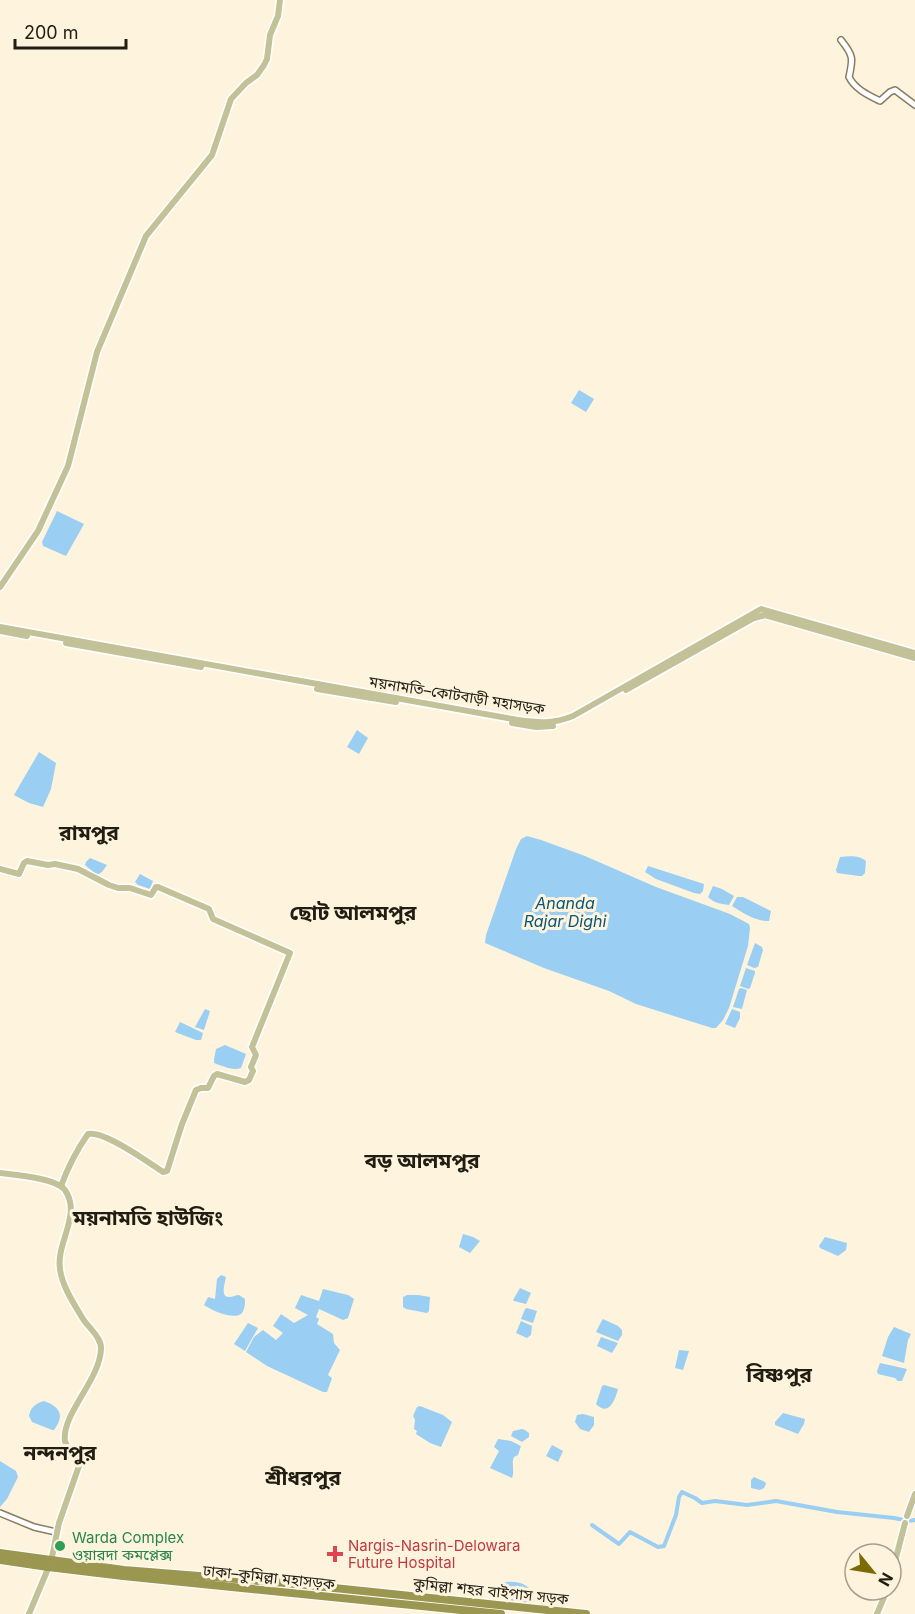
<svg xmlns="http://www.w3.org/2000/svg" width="915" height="1614" viewBox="0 0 915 1614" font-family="Inter,'Noto Sans Bengali',sans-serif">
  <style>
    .water { fill: #9acef2 }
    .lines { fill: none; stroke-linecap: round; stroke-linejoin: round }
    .canal { stroke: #9acef2; stroke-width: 4 }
    .minor-casing { stroke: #887d63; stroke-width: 8 }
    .major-casing { stroke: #fff; stroke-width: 9 }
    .highway-casing { stroke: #fff; stroke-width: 10 }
    .minor { stroke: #fff; stroke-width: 5 }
    .major { stroke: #c3c197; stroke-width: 6 }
    .highway { stroke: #9b9751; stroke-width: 8 }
    .leisure-dot { fill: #2e9e5b; stroke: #fef4dd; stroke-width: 2 }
    .health-dot { fill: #e0444e; stroke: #fef4dd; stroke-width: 2 }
    .labels { text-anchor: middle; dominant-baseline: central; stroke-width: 6; stroke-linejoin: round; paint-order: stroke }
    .street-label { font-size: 15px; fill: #221d13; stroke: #fef4dd }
    .leisure-label { font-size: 15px; fill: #27864d; stroke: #fef4dd; text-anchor: start }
    .health-label { font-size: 15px; fill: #be3a42; stroke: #fef4dd; text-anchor: start }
    .water-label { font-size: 16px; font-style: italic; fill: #07557b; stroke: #fef4dd }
    .district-label { font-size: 21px; font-weight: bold; fill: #221d13; stroke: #fef4dd }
  </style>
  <rect width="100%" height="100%" fill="#fef4dd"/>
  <!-- water -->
  <g class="water">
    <path d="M 579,390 L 594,399 L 586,412 L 571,403 Z"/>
    <path d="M 57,511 L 84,524 L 66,556 L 43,546 L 42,542 Z"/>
    <path d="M 357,730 L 368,738 L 359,754 L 347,747 Z"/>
    <path d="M 39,752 L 56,763 L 51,789 L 43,807 L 29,803 L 14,795 Z"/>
    <path d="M 527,836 L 541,840 L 585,856 L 656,887 L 730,914 L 749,924 L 750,928 L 748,946 L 729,1008 L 723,1020 L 716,1028 L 712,1028 L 636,1004 L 609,991 L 544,968 L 485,943 L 486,935 L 516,849 L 521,839 Z"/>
    <path d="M 840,857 C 849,856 859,855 866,861 L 865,873 L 862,876 L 859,876 L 837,873 L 836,870 Z"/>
    <path d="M 90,858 L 107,865 L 102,872 L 97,875 L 85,865 L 86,862 Z"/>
    <path d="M 648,866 L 704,884 L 703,891 L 700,894 L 694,893 L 656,879 L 645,872 Z"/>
    <path d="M 140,874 L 153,881 L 150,889 L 138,885 L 135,882 Z"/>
    <path d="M 713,886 L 722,889 L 734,896 L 729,905 C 721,904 714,903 708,897 Z"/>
    <path d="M 737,897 L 743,897 L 771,911 L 769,921 C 757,922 743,913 732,906 Z"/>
    <path d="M 755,943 L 762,947 L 763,950 L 758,967 L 754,968 L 747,965 Z"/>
    <path d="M 746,968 L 755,971 L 755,973 L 750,988 L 748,989 L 740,986 Z"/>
    <path d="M 741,988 L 747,990 L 742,1009 L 733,1007 L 739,989 Z"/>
    <path d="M 205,1009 L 210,1011 L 204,1030 L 195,1027 Z"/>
    <path d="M 732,1009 L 740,1012 L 740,1018 L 735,1028 L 725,1024 Z"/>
    <path d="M 180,1022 L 203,1033 L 201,1040 L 196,1040 L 175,1032 Z"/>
    <path d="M 225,1045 L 246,1054 L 241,1068 C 232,1071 223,1066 214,1063 L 214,1059 L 216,1049 Z"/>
    <path d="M 463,1234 L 473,1237 L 480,1241 L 470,1253 L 459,1247 Z"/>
    <path d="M 825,1237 L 847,1243 L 846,1250 L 838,1256 L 820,1248 L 819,1246 Z"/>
    <path d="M 221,1275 L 226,1277 C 225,1283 220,1297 229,1297 C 233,1297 236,1295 239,1295 L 245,1299 C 245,1304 245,1310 241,1314 C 233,1320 211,1310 204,1305 L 208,1297 L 215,1299 L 217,1279 Z"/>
    <path d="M 520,1288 L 531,1293 L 526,1304 L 514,1301 L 513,1300 Z"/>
    <path d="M 323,1289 L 348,1295 L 354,1299 L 348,1318 L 343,1320 L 319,1309 L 316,1317 L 319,1319 L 317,1324 L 333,1334 L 334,1343 L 340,1350 L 328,1375 L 332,1378 L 327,1392 L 323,1392 L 267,1366 L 246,1352 L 254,1337 L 263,1330 L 276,1340 L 283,1333 L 273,1326 L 281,1314 L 294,1323 L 308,1315 L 295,1308 L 301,1295 L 319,1301 Z"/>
    <path d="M 407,1295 L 418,1295 L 430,1297 L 429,1311 L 427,1313 L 406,1309 L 403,1307 L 403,1297 Z"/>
    <path d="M 527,1308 L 537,1311 L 533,1323 L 521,1319 L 525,1309 Z"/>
    <path d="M 603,1319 L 618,1326 L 622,1330 L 622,1335 L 618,1341 L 596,1332 L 601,1322 Z"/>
    <path d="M 521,1321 L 532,1326 L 531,1335 L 527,1338 L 516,1333 Z"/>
    <path d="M 248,1323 L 258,1328 L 245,1351 L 234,1344 Z"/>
    <path d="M 894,1327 L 911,1334 L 908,1340 L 904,1363 L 882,1356 L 888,1337 Z"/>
    <path d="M 601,1337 L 618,1343 L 612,1353 L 597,1346 Z"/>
    <path d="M 679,1350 L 689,1351 L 683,1370 L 675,1368 Z"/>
    <path d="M 880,1363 L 907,1369 L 902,1381 L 898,1381 L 895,1378 L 878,1374 L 877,1371 Z"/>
    <path d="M 604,1385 L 618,1389 C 615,1400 609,1417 596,1404 L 602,1386 Z"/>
    <path d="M 44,1401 C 60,1407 65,1415 54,1430 L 52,1430 L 32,1422 L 29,1416 C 30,1408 36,1403 44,1401 Z"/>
    <path d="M 420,1406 L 443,1415 L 452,1422 L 441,1447 L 430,1443 L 416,1434 L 417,1431 L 414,1429 L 415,1420 L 413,1416 L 417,1407 Z"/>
    <path d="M 783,1413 L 805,1419 L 804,1424 L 798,1434 L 775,1425 L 775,1422 Z"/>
    <path d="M 583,1414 L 594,1417 L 594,1425 L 589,1432 L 580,1429 L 575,1422 L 577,1415 Z"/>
    <path d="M 522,1429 L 525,1430 L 529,1433 L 529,1437 L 522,1442 L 511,1436 L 513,1431 Z"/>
    <path d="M 498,1439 L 511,1441 L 521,1446 L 518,1455 L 514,1457 C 511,1463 515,1471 512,1478 L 490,1468 L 499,1451 L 494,1447 Z"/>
    <path d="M 552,1445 L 563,1451 L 558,1462 L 546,1456 Z"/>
    <path d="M 0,1461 L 16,1471 L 18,1477 L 7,1499 L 0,1507 Z"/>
    <path d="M 754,1477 L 765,1482 L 766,1484 L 764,1488 L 760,1490 L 751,1488 L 751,1480 Z"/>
    <path d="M 506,1582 C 518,1581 532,1584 532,1598 L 528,1602 C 518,1603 504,1600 498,1592 L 500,1583 Z"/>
  </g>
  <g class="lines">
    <!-- canal -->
    <path class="canal" d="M 592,1525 L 619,1544 L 630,1532 L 658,1547 L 664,1546 L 676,1515 L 679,1497 L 682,1492 L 695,1498 L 702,1503 L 715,1501 L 747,1505 L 776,1501 L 837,1512 L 894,1518 L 909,1521 L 915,1520"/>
    <!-- minor casing -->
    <g class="minor-casing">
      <g id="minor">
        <path d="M 841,40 C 854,56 853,59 849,77 C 855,89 868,95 880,101 L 890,92 L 895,90 L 915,105"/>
        <path d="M 0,1513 L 34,1527 L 56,1532"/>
      </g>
    </g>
    <!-- major casing -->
    <g class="major-casing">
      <g id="major">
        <path d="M 0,587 L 38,531 L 68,466 L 97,352 L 146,236 L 212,155 L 231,99 L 246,83 L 257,75 L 264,65 L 267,59 L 270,35 L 278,16 L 280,0"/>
        <path d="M 0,627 L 518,720 C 539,723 553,724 573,716 L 761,609 L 915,653"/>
        <path d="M 0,631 L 27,636"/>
        <path d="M 66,643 L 201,667"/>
        <path d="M 317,689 L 396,702"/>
        <path d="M 626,690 L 754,618 L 765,615 L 915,658"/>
        <path d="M 512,723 L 536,727 L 553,726"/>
        <path d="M 0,869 L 19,874 L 24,863 L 27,861 L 48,865 L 55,864 L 78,869 L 109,885 L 118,888 L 130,888 L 151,895 L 156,887 L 158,887 L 209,909 L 213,919 L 290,953 L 252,1047 L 256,1055 L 251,1067 L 253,1071 L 249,1080 L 245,1082 L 217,1074 L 214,1076 L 208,1088 L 201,1088 L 196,1090 L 182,1124 L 167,1171 L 163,1172 C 148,1162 104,1130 88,1134 C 76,1151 68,1167 61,1186"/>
        <path d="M 0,1173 C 16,1175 56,1178 65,1190 C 82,1215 56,1242 60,1269 C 62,1286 74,1304 83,1319 C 88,1327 102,1338 101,1349 C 100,1380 61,1415 65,1441 C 67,1450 77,1455 80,1463 L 59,1523 L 52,1557"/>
        <path d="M 907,1516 L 915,1494"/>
        <path d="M 891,1577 L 905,1523"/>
        <path d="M 29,1614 L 47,1571"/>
        <path d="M 877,1614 L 887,1590"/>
      </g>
    </g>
    <!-- highway casing -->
    <g class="highway-casing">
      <g id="highway">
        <path d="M 0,1553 L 124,1570 L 286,1583 L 586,1614"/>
        <path d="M 0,1560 L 48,1567 L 123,1576 L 501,1614"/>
      </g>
    </g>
    <!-- minor -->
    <use href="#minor" class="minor"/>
    <!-- major -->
    <use href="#major" class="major"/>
    <!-- highway -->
    <use href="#highway" class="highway"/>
  </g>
  <!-- markers -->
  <circle class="leisure-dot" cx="60" cy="1546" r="6"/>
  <path class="health-dot" d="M332 1545h6v6h6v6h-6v6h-6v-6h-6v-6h6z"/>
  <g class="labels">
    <!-- street labels -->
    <g class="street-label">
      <text transform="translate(457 695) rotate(9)">ময়নামতি–কোটবাড়ী মহাসড়ক</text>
      <text transform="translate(269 1577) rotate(6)">ঢাকা–কুমিল্লা মহাসড়ক</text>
      <text transform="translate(491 1591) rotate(6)">কুমিল্লা শহর বাইপাস সড়ক</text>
    </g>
    <!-- leisure labels -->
    <g class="leisure-label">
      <text x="72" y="1537">Warda Complex<tspan x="72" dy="17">ওয়ারদা কমপ্লেক্স</tspan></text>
    </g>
    <!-- health labels -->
    <g class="health-label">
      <text x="348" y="1545">Nargis-Nasrin-Delowara<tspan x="348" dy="17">Future Hospital</tspan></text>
    </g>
    <!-- water labels -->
    <g class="water-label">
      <text x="565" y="903">Ananda<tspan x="565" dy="18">Rajar Dighi</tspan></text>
    </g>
    <!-- district labels -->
    <g class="district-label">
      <text x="89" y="832">রামপুর</text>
      <text x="353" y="912">ছোট আলমপুর</text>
      <text x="422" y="1160">বড় আলমপুর</text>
      <text x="148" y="1217">ময়নামতি হাউজিং</text>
      <text x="779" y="1374">বিষ্ণপুর</text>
      <text x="60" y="1452">নন্দনপুর</text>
      <text x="303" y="1477">শ্রীধরপুর</text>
    </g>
  </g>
  <!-- north arrow -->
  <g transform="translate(873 1572) rotate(120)"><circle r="28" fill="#fef4dd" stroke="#a69e8c" stroke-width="1.5"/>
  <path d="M0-4.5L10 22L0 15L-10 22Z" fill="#7c6b03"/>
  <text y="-9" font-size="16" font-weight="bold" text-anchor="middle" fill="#221d13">N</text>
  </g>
  <!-- scale -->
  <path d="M15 39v9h111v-9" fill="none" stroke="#221d13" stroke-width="3"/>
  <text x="24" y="39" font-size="18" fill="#221d13" stroke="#fef4dd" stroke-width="4.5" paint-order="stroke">200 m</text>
</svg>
